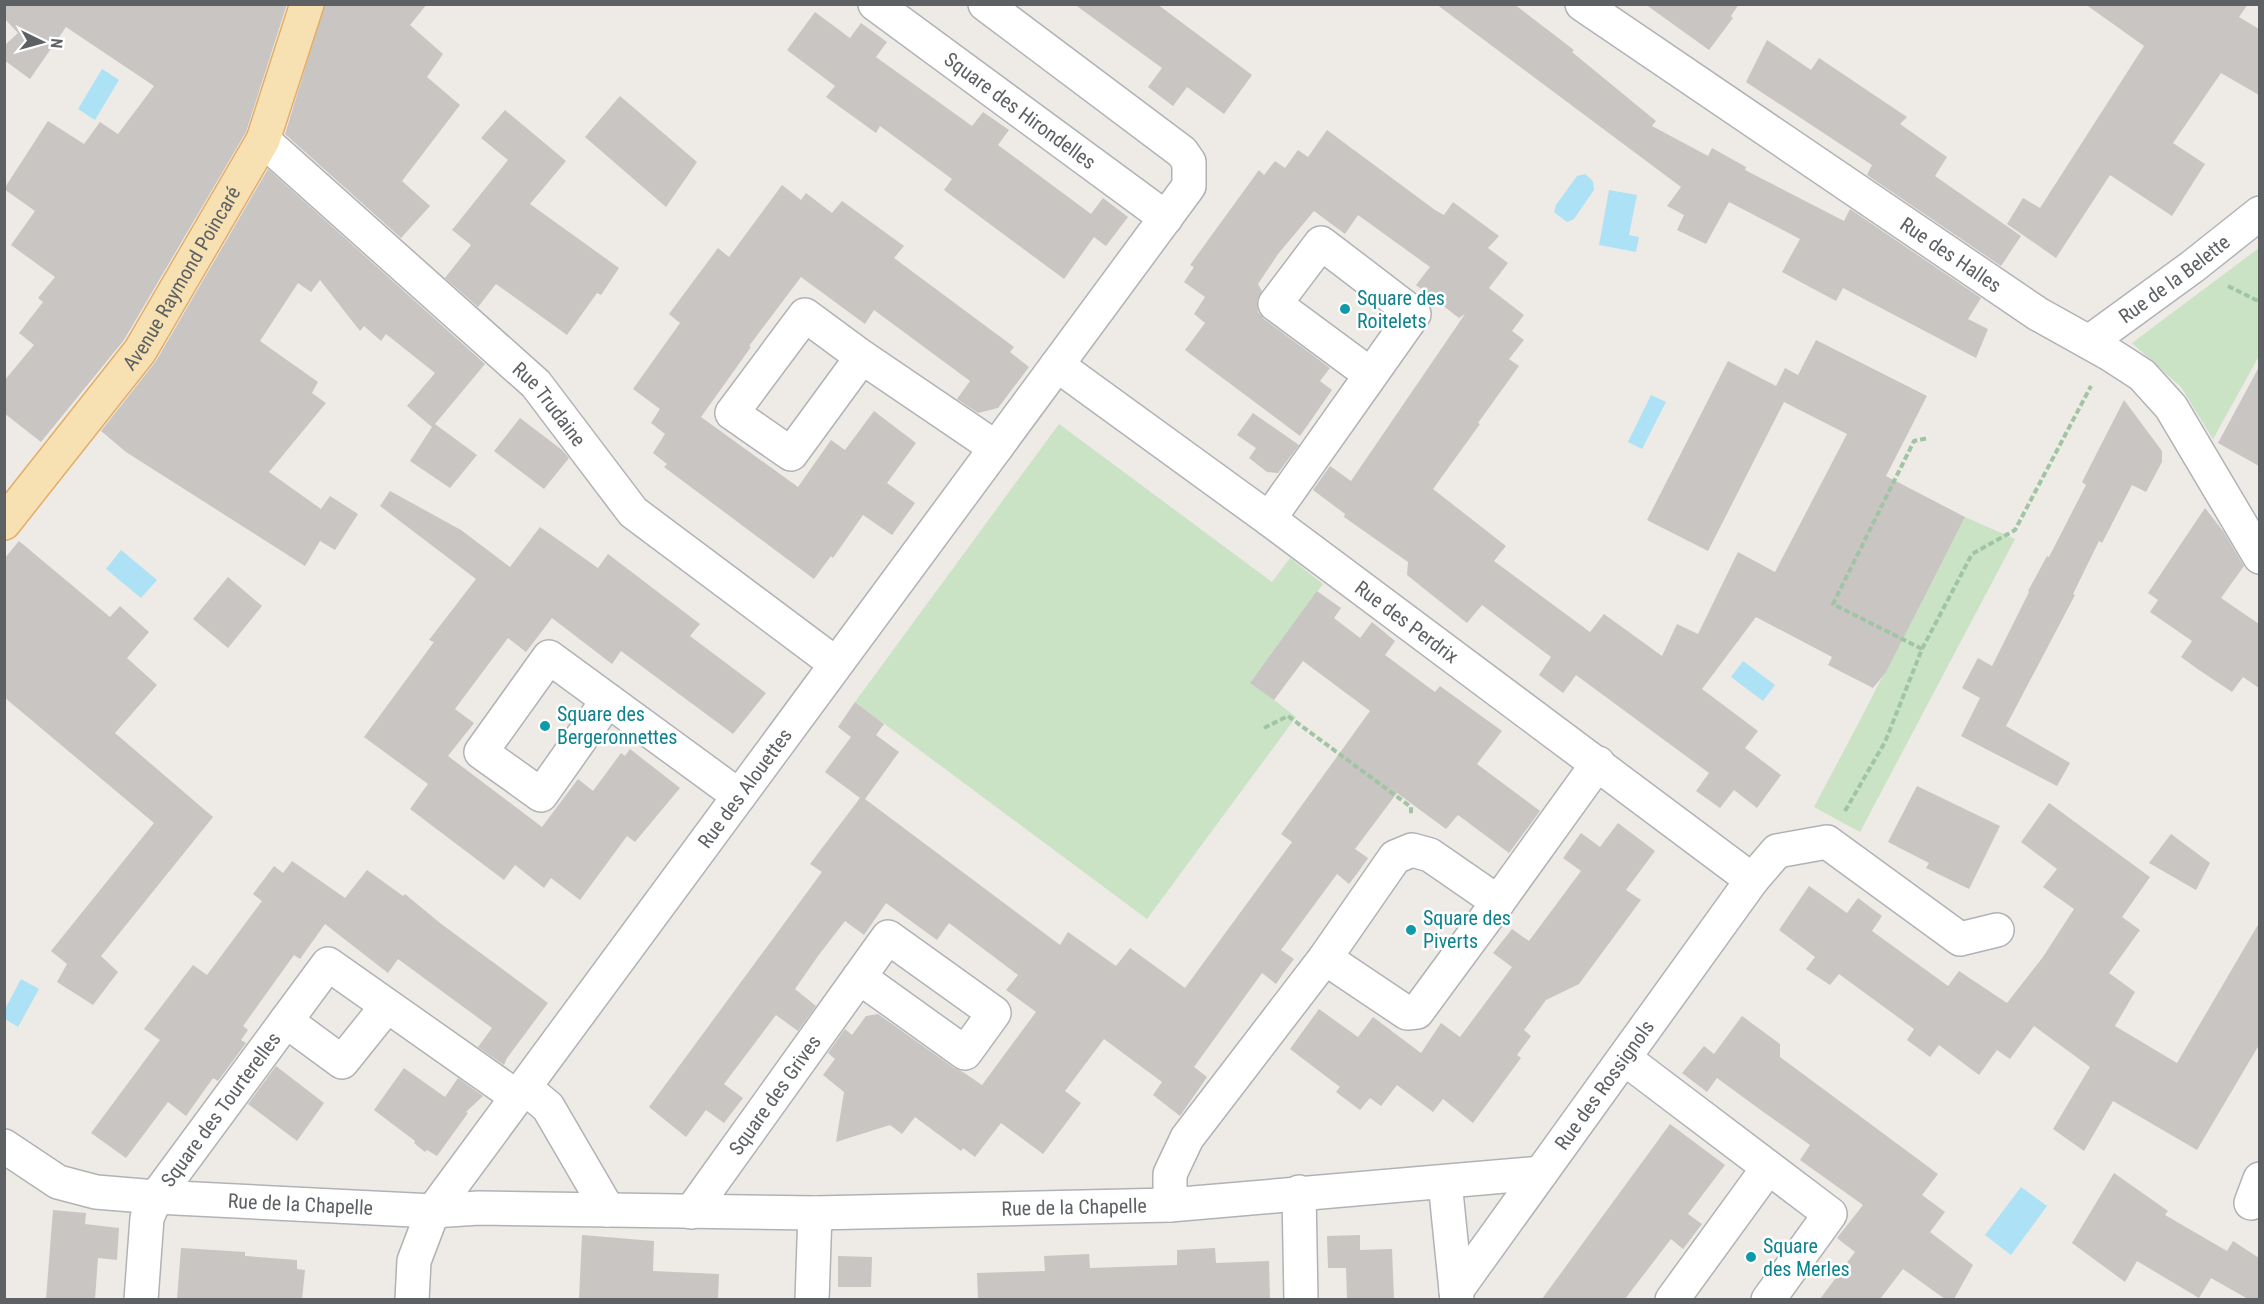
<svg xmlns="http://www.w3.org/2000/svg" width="2264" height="1304" viewBox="0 0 2264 1304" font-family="'Roboto Condensed',sans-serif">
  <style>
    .green { fill: #c9e3c4 }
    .water { fill: #ade2f6 }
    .building { fill: #c9c5c2 }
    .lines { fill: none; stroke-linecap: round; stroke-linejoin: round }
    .minor-casing { stroke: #b0b3b6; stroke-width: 36 }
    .major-casing { stroke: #e3ad69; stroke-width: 36 }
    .path { stroke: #a0c5a4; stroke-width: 4; stroke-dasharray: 6 3; stroke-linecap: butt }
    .minor { stroke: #fff; stroke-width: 33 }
    .major { stroke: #f7e0b1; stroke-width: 33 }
    .culture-dot { fill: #0f9aa8; stroke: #fff; stroke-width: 2 }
    .labels { text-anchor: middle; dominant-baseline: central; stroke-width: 5; stroke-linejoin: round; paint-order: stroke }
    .street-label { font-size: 20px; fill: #5d6164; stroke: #fff }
    .culture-label { font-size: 20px; fill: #0d838f; stroke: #fff; text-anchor: start }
  </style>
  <rect width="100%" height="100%" fill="#eeeae5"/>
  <!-- green -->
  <g class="green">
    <path d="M 2259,248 L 2259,356 L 2213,439 L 2181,387 L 2132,343 Z"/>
    <path d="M 1059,424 L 1272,582 L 1290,558 L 1323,584 L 1251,682 L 1296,717 L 1147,919 L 855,702 Z"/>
    <path d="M 1965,517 L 2015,539 L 1860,832 L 1814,807 L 1857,726 Z"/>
  </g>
  <!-- water -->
  <g class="water">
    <path d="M 102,69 L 119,80 L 95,120 L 78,109 Z"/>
    <path d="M 1585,174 L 1593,181 L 1594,190 L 1574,219 L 1567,222 L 1554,212 L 1556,205 L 1577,176 Z"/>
    <path d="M 1609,190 L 1637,195 L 1629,235 L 1639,237 L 1636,252 L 1599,245 Z"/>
    <path d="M 1651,395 L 1666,402 L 1642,449 L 1628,442 Z"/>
    <path d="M 121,550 L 157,580 L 141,598 L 106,569 Z"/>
    <path d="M 1743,661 L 1775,685 L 1763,701 L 1731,677 Z"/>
    <path d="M 21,979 L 39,989 L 18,1027 L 5,1019 L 5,1009 Z"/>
    <path d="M 2021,1187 L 2047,1206 L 2011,1255 L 1985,1235 Z"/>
  </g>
  <!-- building -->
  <g class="building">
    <path d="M 4,4 L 287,4 L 246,132 L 124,340 L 41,442 L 4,413 L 4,381 L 34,345 L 19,333 L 43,302 L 38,298 L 55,277 L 11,245 L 35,211 L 4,189 L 48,121 L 84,144 L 100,122 L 118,134 L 154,86 L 66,27 L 30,79 L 4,60 L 4,46 L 18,33 L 4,18 Z"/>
    <path d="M 325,4 L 427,4 L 410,25 L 443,54 L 427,77 L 460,105 L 402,181 L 430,206 L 401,238 L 285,134 Z"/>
    <path d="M 1074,4 L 1157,4 L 1252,75 L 1224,114 L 1187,87 L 1173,106 L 1148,87 L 1162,68 Z"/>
    <path d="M 1436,4 L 1514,4 L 1574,50 L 1572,52 L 1656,121 L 1652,126 L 1708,156 L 1712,148 L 1746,167 L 1745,170 L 1844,221 L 1850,209 L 1981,298 L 1968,319 L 1988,329 L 1976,358 L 1843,288 L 1836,301 L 1782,272 L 1800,239 L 1729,202 L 1706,244 L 1677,230 L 1684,215 L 1667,206 L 1681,187 Z"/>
    <path d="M 1645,4 L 1739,4 L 1731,16 L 1733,18 L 1709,50 Z"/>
    <path d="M 2085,4 L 2248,4 L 2239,17 L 2259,29 L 2259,95 L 2221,73 L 2173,143 L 2205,164 L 2172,216 L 2110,175 L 2056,258 L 2007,224 L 2023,198 L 2040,208 L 2144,46 Z"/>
    <path d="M 815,12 L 850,38 L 861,23 L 887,42 L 876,57 L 972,126 L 983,112 L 1009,130 L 998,145 L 1091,214 L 1103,198 L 1128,217 L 1106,246 L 1094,237 L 1064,279 L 944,190 L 952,179 L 880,126 L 876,133 L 826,97 L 835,86 L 787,50 Z"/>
    <path d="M 1767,40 L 1811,70 L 1819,58 L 1907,117 L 1900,124 L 1947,157 L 1935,176 L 2021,236 L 2001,266 L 1867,175 L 1872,165 L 1746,82 Z"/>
    <path d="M 620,96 L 697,162 L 666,207 L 585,137 Z"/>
    <path d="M 505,110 L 566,161 L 530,204 L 619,268 L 601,295 L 597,293 L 567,335 L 496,284 L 478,307 L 445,278 L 471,245 L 452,230 L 508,160 L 481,138 Z"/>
    <path d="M 1327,130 L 1435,210 L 1444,215 L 1453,202 L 1499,236 L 1488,248 L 1508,263 L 1489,288 L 1524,315 L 1512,331 L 1524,340 L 1509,359 L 1519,366 L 1478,423 L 1480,424 L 1433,489 L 1506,546 L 1494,561 L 1590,632 L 1604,614 L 1662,656 L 1677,624 L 1698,634 L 1738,552 L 1775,572 L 1847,434 L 1784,402 L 1708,551 L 1647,520 L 1728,361 L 1776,386 L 1785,368 L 1798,375 L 1816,340 L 1927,396 L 1886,476 L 1965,517 L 1886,672 L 1873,688 L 1828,665 L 1832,657 L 1756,617 L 1702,689 L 1758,731 L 1745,748 L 1781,775 L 1757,808 L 1734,790 L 1720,808 L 1696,791 L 1709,773 L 1576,675 L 1563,693 L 1539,675 L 1551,657 L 1482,605 L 1467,623 L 1407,575 L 1408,562 L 1344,517 L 1345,514 L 1313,490 L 1330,466 L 1351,481 L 1465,314 L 1459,318 L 1416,285 L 1430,267 L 1358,215 L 1345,234 L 1314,211 L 1278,254 L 1258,284 L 1262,291 L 1257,301 L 1258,312 L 1264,319 L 1330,368 L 1320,381 L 1332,390 L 1300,436 L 1185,350 L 1205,323 L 1194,314 L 1205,297 L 1184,282 L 1194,267 L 1190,265 L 1259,170 L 1264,175 L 1275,161 L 1285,168 L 1298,150 L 1308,157 Z"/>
    <path d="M 268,169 L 485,364 L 435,424 L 477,455 L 450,488 L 410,461 L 432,427 L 407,406 L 435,373 L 386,334 L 381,341 L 364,326 L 360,331 L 320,280 L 311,292 L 298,283 L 260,341 L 318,382 L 312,393 L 326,403 L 269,472 L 321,509 L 330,496 L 358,514 L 335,550 L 320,541 L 305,566 L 126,452 L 101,431 L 156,361 Z"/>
    <path d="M 782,185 L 801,200 L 806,193 L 832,213 L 842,201 L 904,246 L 894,258 L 1014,347 L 1010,352 L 1029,367 L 998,408 L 978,413 L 957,399 L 970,381 L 874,310 L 865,324 L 801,277 L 749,346 L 751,347 L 701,417 L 798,487 L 831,440 L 845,450 L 874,411 L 916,443 L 887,483 L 915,503 L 892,535 L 863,515 L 833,558 L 831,556 L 814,579 L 664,467 L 667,464 L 653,453 L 665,434 L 651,423 L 660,409 L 633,389 L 680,323 L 669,314 L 718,248 L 729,257 Z"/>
    <path d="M 2259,367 L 2259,466 L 2218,443 Z"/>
    <path d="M 2124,400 L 2162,451 L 2162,462 L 2146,492 L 2132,485 L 2102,543 L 2099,541 L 2073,594 L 2075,595 L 2006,726 L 2070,763 L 2057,786 L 1961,736 L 1980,698 L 1962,688 L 1978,658 L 1992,666 L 2029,592 L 2028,591 L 2047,556 L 2049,557 L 2086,485 L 2082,482 Z"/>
    <path d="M 1253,413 L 1299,445 L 1278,473 L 1267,472 L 1249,458 L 1256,448 L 1237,435 Z"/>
    <path d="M 520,418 L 562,450 L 569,458 L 544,489 L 494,451 Z"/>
    <path d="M 390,491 L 461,530 L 510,567 L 540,527 L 598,568 L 608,554 L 700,624 L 690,636 L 766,693 L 733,734 L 621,651 L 612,664 L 552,618 L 526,652 L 508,638 L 455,709 L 474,723 L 448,756 L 542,827 L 578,779 L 593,791 L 621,753 L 625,756 L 630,749 L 680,788 L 635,842 L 627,836 L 580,900 L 551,878 L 544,888 L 515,865 L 504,880 L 410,809 L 428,784 L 364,737 L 434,642 L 429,640 L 476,579 L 380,506 Z"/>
    <path d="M 2205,508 L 2223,531 L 2244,566 L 2221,598 L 2259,624 L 2259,688 L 2243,677 L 2232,692 L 2199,670 L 2181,657 L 2192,641 L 2150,612 L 2158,600 L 2148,593 Z"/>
    <path d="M 19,541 L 110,617 L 120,606 L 149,632 L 127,658 L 157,685 L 115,733 L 213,817 L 101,956 L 118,972 L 93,1005 L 57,982 L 67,964 L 51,951 L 154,823 L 4,697 L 4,559 Z"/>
    <path d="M 228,577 L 262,606 L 228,648 L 193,619 Z"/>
    <path d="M 1317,591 L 1341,608 L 1334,618 L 1360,638 L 1372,622 L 1395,641 L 1385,655 L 1435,692 L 1440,686 L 1502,731 L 1477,764 L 1540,811 L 1509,853 L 1458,815 L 1446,829 L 1397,793 L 1355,849 L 1368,858 L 1359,871 L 1349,884 L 1337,874 L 1281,950 L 1294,959 L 1285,971 L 1276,984 L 1262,973 L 1194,1067 L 1207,1077 L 1180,1116 L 1153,1095 L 1162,1082 L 1104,1039 L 1065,1091 L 1081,1103 L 1043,1154 L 1001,1123 L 975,1157 L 963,1148 L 961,1151 L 915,1117 L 902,1134 L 890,1125 L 836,1142 L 844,1092 L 823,1075 L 835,1059 L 828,1053 L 845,1029 L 852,1035 L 866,1016 L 878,1014 L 954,1068 L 963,1072 L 982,1085 L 1036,1012 L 1006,990 L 1018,975 L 949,923 L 937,940 L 886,903 L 864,935 L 845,921 L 818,956 L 795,989 L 816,1006 L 798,1031 L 776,1015 L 724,1084 L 743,1098 L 724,1123 L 706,1110 L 686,1137 L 649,1107 L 822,872 L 810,864 L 860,798 L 825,772 L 851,737 L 838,727 L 855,702 L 884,724 L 876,735 L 899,752 L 865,799 L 1060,945 L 1068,932 L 1116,966 L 1130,948 L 1185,988 L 1292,842 L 1281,834 L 1370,711 L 1303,661 L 1274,700 L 1250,683 Z"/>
    <path d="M 1917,786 L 2000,826 L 1969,889 L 1926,868 L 1929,863 L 1888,842 Z"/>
    <path d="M 2049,803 L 2150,877 L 2122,917 L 2140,930 L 2109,973 L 2135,992 L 2115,1026 L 2177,1063 L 2259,923 L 2259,1045 L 2197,1150 L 2113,1101 L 2084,1151 L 2053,1129 L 2090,1067 L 2034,1026 L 2010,1059 L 1997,1050 L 1979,1075 L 1939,1045 L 1930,1057 L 1907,1040 L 1914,1029 L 1839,974 L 1830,985 L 1806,969 L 1815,957 L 1779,930 L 1809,886 L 1847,913 L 1858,898 L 1882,916 L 1872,931 L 1948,986 L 1959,971 L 2007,1003 L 2043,957 L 2074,909 L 2043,887 L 2057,869 L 2021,842 Z"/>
    <path d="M 1618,823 L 1655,851 L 1626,890 L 1641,900 L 1579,984 L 1546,1000 L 1524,1030 L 1531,1036 L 1517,1055 L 1521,1058 L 1473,1123 L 1443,1099 L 1433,1112 L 1397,1085 L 1381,1106 L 1370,1098 L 1360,1110 L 1336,1092 L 1340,1087 L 1290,1049 L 1319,1009 L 1358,1037 L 1373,1017 L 1421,1053 L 1441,1023 L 1460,1037 L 1512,967 L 1493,953 L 1512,929 L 1529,941 L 1581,871 L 1563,858 L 1581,833 L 1600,847 Z"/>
    <path d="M 2171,834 L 2210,863 L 2196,890 L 2149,863 Z"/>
    <path d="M 292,861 L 345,898 L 367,870 L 403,896 L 405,894 L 440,923 L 548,1003 L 507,1058 L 504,1065 L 478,1047 L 492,1028 L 398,959 L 388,973 L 325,924 L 300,959 L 294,955 L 243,1026 L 248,1030 L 241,1040 L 246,1043 L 218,1081 L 213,1078 L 186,1116 L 168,1102 L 126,1158 L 91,1133 L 160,1040 L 144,1029 L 193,965 L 207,975 L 262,901 L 253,894 L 274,866 L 283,873 Z"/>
    <path d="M 1742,1016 L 1780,1044 L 1780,1057 L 1938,1174 L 1922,1195 L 1945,1212 L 1930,1232 L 1973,1265 L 1954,1299 L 1945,1299 L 1903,1269 L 1880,1299 L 1820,1299 L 1855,1252 L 1837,1238 L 1863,1205 L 1800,1160 L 1810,1145 L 1762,1111 L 1717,1078 L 1707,1092 L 1682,1073 L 1704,1046 L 1714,1054 Z"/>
    <path d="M 276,1066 L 324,1103 L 297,1141 L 248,1104 Z"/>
    <path d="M 404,1068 L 445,1097 L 458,1078 L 483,1096 L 466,1112 L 468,1113 L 437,1156 L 427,1150 L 425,1152 L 414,1143 L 415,1141 L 374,1110 Z"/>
    <path d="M 1670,1124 L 1725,1165 L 1688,1214 L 1702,1224 L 1683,1249 L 1671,1239 L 1625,1299 L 1542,1299 Z"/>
    <path d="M 2114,1173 L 2168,1211 L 2165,1215 L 2227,1251 L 2233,1241 L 2259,1258 L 2259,1299 L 2248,1299 L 2211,1278 L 2199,1298 L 2137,1261 L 2125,1282 L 2072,1243 Z"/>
    <path d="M 53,1210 L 86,1213 L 85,1224 L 119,1228 L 117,1260 L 98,1258 L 95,1299 L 46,1299 Z"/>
    <path d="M 582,1235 L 654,1241 L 653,1271 L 719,1274 L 718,1299 L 579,1299 Z"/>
    <path d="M 1360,1235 L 1360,1250 L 1392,1249 L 1394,1299 L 1347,1299 L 1346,1268 L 1328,1268 L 1327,1236 Z"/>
    <path d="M 181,1248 L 245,1252 L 245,1256 L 297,1260 L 297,1269 L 305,1270 L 302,1299 L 177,1299 Z"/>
    <path d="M 1215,1248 L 1216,1263 L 1269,1261 L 1270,1299 L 978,1299 L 977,1273 L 1045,1271 L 1044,1256 L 1089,1254 L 1090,1268 L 1177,1265 L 1177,1250 Z"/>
    <path d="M 838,1256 L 872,1257 L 871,1287 L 838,1287 Z"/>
  </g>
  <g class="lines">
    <!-- minor casing -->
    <g class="minor-casing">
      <g id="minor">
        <path id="s1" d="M 875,4 L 1166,218"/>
        <path id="s2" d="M 1582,4 L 2038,314 L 2108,353 L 2142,375 L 2171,407 L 2260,557"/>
        <path id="s3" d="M 263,140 L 536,384 L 633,512 L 836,664"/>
        <path id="s4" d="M 2089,342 L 2192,267 L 2260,213"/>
        <path d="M 862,357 L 791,454 L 732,413 L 805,315 L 862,357 L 996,448"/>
        <path id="s5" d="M 1057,365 L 1269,519 L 1752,880"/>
        <path d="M 1269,519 L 1414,314 L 1321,243 L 1275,304 L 1371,375"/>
        <path d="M 608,700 L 541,795 L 481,752 L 549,657 L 739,796"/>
        <path d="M 1325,958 L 1407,1013 L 1417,1012 L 1498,902"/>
        <path d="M 286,1021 L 342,1062 L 387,1006"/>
        <path d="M 1624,1058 L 1830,1214 L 1768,1300"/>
        <path d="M 524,1087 L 548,1107 L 608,1210"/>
        <path id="s6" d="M 4,1146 L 58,1182 L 96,1192 L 156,1197 L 433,1211 L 479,1208 L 815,1213 L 1170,1205 L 1541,1173"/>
        <path d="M 1445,1182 L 1457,1300"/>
        <path d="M 1299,1192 L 1301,1300"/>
        <path d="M 2251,1203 L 2260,1179"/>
        <path d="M 1170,1205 L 1170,1174 L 1187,1138 L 1325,958 L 1395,857 L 1412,850 L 1430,855 L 1498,902 L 1598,763"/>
        <path id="s7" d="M 691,1212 L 888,937 L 994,1013 L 965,1053 L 859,977"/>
        <path id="s8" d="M 1456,1291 L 1752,880 L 1777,851 L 1827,842 L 1960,939 L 1997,930"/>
        <path id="s9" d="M 141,1300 L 147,1218 L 156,1197 L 328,964 L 517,1097"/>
        <path id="s10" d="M 412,1300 L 414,1261 L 433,1211 L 1189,186 L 1189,162 L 1182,152 L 985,4"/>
        <path d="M 812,1300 L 815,1213"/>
        <path d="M 1672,1300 L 1768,1168"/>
      </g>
    </g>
    <!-- major casing -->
    <g class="major-casing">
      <g id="major">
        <path id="s11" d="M 4,523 L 140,351 L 263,140 L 307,4"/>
      </g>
    </g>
    <!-- path -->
    <g class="path">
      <path d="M 2228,286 L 2260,302"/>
      <path d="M 1922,649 L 1833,604 L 1914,441 L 1928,438"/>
      <path d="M 1264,728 L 1288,716 L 1411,807 L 1411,816"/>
      <path d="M 1845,811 L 1885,742 L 1922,649 L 1972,554 L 2015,530 L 2091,386"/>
    </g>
    <!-- minor -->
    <use href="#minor" class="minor"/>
    <!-- major -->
    <use href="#major" class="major"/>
  </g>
  <!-- markers -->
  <g class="culture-dot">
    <circle cx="1345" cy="309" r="6"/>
    <circle cx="545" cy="726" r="6"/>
    <circle cx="1411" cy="930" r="6"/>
    <circle cx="1751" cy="1257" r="6"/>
  </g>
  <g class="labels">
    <!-- street labels -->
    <g class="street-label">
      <text stroke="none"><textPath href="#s1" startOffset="180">Square des Hirondelles</textPath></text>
      <text stroke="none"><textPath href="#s2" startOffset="446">Rue des Halles</textPath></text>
      <text stroke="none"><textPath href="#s11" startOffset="303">Avenue Raymond Poincaré</textPath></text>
      <text stroke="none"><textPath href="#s4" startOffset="106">Rue de la Belette</textPath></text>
      <text stroke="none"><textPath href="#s3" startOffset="390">Rue Trudaine</textPath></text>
      <text stroke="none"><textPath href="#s5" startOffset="434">Rue des Perdrix</textPath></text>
      <text stroke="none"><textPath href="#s10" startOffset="618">Rue des Alouettes</textPath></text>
      <text stroke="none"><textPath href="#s8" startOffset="254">Rue des Rossignols</textPath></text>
      <text stroke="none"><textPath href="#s7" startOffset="144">Square des Grives</textPath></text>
      <text stroke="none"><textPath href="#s9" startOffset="214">Square des Tourterelles</textPath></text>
      <text stroke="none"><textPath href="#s6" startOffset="309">Rue de la Chapelle</textPath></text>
      <text stroke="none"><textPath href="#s6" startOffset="1083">Rue de la Chapelle</textPath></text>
    </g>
    <!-- culture labels -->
    <g class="culture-label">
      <text x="1357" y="298">Square des<tspan x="1357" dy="23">Roitelets</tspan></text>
      <text x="557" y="714">Square des<tspan x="557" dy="23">Bergeronnettes</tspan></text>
      <text x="1423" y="918">Square des<tspan x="1423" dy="23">Piverts</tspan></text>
      <text x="1763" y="1246">Square<tspan x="1763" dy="23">des Merles</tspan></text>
    </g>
  </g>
  <!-- border -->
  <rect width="2264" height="1304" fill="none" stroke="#5d6164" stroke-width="12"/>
  <!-- north arrow -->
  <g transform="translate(42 42) rotate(95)" stroke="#ffffff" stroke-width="4.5" paint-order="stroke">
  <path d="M0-4.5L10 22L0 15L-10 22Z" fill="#5d6164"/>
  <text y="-9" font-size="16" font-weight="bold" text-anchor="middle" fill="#5d6164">N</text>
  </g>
</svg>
